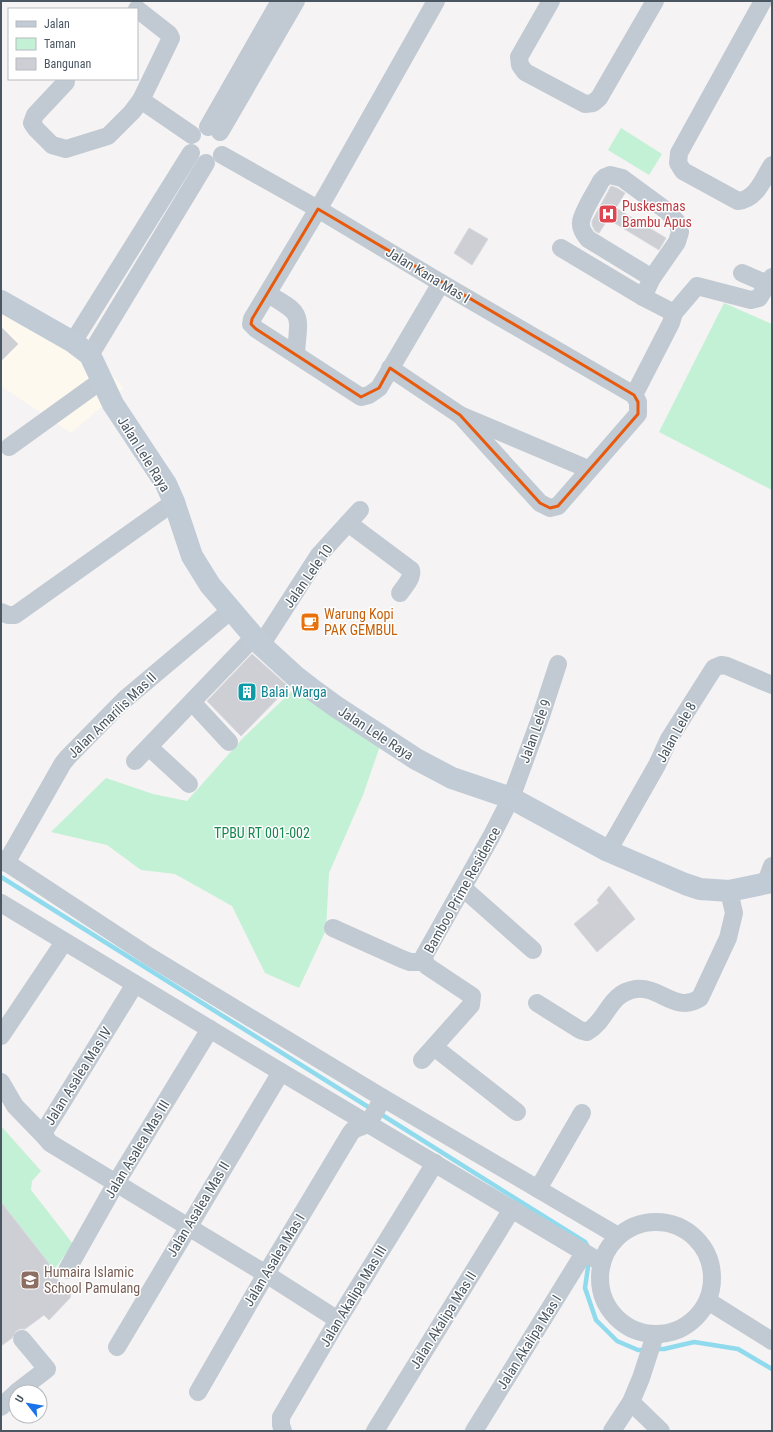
<svg xmlns="http://www.w3.org/2000/svg" width="773" height="1432" viewBox="0 0 773 1432" font-family="'Roboto Condensed',sans-serif">
  <style>
    .commercial { fill: #fdf9ef }
    .green { fill: #c3f1d5 }
    .lines { fill: none; stroke-linecap: round; stroke-linejoin: round }
    .stream { stroke: #90daee; stroke-width: 4.5 }
    .building { fill: #cdcfd5; stroke: #d7d9de }
    .street { stroke: #c1cad2; stroke-width: 18 }
    .secondary { stroke: #c1cbd6; stroke-width: 22 }
    .marked { fill: none; stroke: #e8590c; stroke-width: 3; stroke-linejoin: round }
    .labels { text-anchor: middle; dominant-baseline: central; stroke-width: 3; stroke-linejoin: round; paint-order: stroke }
    .health-label { font-size: 14px; fill: #be3a42; stroke: #fff; text-anchor: start }
    .street-label { font-size: 14px; fill: #4a5661; stroke: #fff }
    .food-label { font-size: 14px; fill: #c56008; stroke: #fff; text-anchor: start }
    .culture-label { font-size: 14px; fill: #0d838f; stroke: #fff; text-anchor: start }
    .park-label { font-size: 14px; fill: #17864f; stroke: #fff }
    .education-label { font-size: 14px; fill: #785e54; stroke: #fff; text-anchor: start }
  </style>
  <rect width="100%" height="100%" fill="#f5f3f3"/>
  <!-- commercial -->
  <path class="commercial" d="M 1,289 L 62,323 L 124,388 L 71,433 L 1,386 Z"/>
  <!-- green -->
  <g class="green">
    <path d="M 621,128 L 662,154 L 649,175 L 608,150 Z"/>
    <path d="M 724,303 L 772,324 L 772,490 L 659,432 Z"/>
    <path d="M 294,689 L 380,746 L 363,795 L 329,873 L 326,930 L 299,988 L 265,973 L 232,906 L 175,874 L 141,870 L 107,845 L 51,832 L 106,778 L 153,794 L 187,801 L 243,738 Z"/>
    <path d="M 1,1126 L 41,1171 L 32,1181 L 31,1190 L 73,1244 L 54,1270 L 6,1208 L 1,1213 Z"/>
  </g>
  <g class="lines">
    <!-- stream -->
    <g class="stream">
      <path d="M 1,877 L 373,1110"/>
      <path d="M 379,1113 L 585,1242 L 588,1247"/>
      <path d="M 589,1260 L 585,1288 L 596,1320 L 617,1341 L 638,1350 L 645,1350"/>
      <path d="M 655,1349 L 664,1349 L 694,1342 L 738,1349 L 772,1369"/>
    </g>
  </g>
  <!-- building -->
  <g class="building">
    <path d="M 611,186 L 617,188 L 625,193 L 616,208 L 666,238 L 659,250 L 608,219 L 599,233 L 595,231 L 592,225 L 592,221 Z"/>
    <path d="M 469,228 L 488,239 L 472,265 L 454,253 Z"/>
    <path d="M 1,327 L 18,344 L 1,361 Z"/>
    <path d="M 252,654 L 289,687 L 241,736 L 207,701 Z"/>
    <path d="M 609,886 L 635,919 L 597,952 L 574,924 L 599,903 L 597,900 Z"/>
    <path d="M 1,1202 L 54,1270 L 49,1274 L 67,1286 L 71,1292 L 70,1298 L 49,1320 L 44,1315 L 25,1329 L 20,1329 L 16,1331 L 12,1338 L 1,1346 Z"/>
  </g>
  <g class="lines">
    <!-- street -->
    <g class="street">
      <path d="M 436,1 L 327,194 L 252,319 L 251,324 L 256,329 L 361,397 L 369,395 L 379,388 L 441,283"/>
      <path d="M 551,1 L 519,57 L 520,65 L 525,72 L 585,104 L 593,103 L 599,98 L 655,1"/>
      <path d="M 763,1 L 679,153 L 678,163 L 683,171 L 738,201 C 757,199 763,179 772,165"/>
      <path d="M 137,9 L 169,34 L 171,38 L 141,100 L 192,135"/>
      <path d="M 66,82 L 35,115 L 32,123 L 36,129 L 52,145 L 66,149 L 108,136 L 132,112 L 141,100"/>
      <path d="M 208,127 L 280,1"/>
      <path d="M 220,132 L 296,1"/>
      <path d="M 222,155 L 318,209 L 441,283 L 634,395 L 638,402 L 638,414 L 558,506 L 550,508 L 540,503 L 460,415"/>
      <path d="M 561,248 L 643,297 L 674,313"/>
      <path d="M 742,273 L 772,286"/>
      <path d="M 268,294 C 304,315 299,313 296,353"/>
      <path d="M 643,297 L 652,278 L 677,242 L 680,232 L 677,222 L 667,211 L 622,178 L 610,175 L 605,177 L 601,181 C 596,191 582,212 581,222 C 580,228 584,234 588,239 L 652,278"/>
      <path d="M 73,342 L 191,153"/>
      <path d="M 90,355 L 206,163"/>
      <path d="M 390,368 L 460,415 L 588,469"/>
      <path d="M 634,395 L 671,323 L 674,313 L 697,286 L 751,300 L 759,298 L 772,277"/>
      <path d="M 9,447 L 102,380"/>
      <path d="M 348,523 L 411,570 C 413,578 404,587 400,593"/>
      <path d="M 1,612 L 8,615 L 15,615 L 174,502"/>
      <path d="M 261,645 L 319,555 L 360,510"/>
      <path d="M 192,702 L 229,742"/>
      <path d="M 149,747 L 189,784"/>
      <path d="M 135,761 L 254,637"/>
      <path d="M 608,851 L 657,765 L 669,739 L 714,668 L 721,665 L 727,666 L 772,685"/>
      <path d="M 1,859 L 150,957 L 383,1098 L 618,1236"/>
      <path d="M 6,863 L 63,763 L 68,757 L 124,700 L 231,610"/>
      <path d="M 766,882 L 772,866"/>
      <path d="M 463,888 L 533,950"/>
      <path d="M 1,903 L 281,1072 L 602,1263"/>
      <path d="M 333,928 L 402,959 L 410,962 L 425,962"/>
      <path d="M 135,984 L 45,1130 L 45,1137 L 50,1143 L 266,1274 L 338,1320"/>
      <path d="M 537,1003 L 580,1030 L 587,1032 C 608,1020 608,993 636,989 C 660,986 676,1014 700,998 L 728,938 L 734,913 L 729,891"/>
      <path d="M 1,1036 L 64,942"/>
      <path d="M 434,1047 L 517,1112"/>
      <path d="M 422,1060 L 471,1005 L 472,996 L 427,966 L 425,962 L 424,956 L 491,837 L 511,798 L 541,716 L 558,664"/>
      <path d="M 1,1082 L 15,1106 L 45,1137"/>
      <path d="M 538,1189 L 582,1113"/>
      <circle cx="656" cy="1278" r="56"/>
      <path d="M 67,1270 L 116,1183 L 210,1029"/>
      <path d="M 708,1301 L 772,1341"/>
      <path d="M 117,1347 L 281,1072"/>
      <path d="M 17,1392 L 47,1369 L 22,1339"/>
      <path d="M 198,1392 L 266,1274 L 350,1134 L 353,1130 L 368,1124 L 383,1098"/>
      <path d="M 631,1402 L 661,1431"/>
      <path d="M 1,1407 L 16,1393"/>
      <path d="M 283,1431 L 281,1425 L 281,1417 L 338,1320 L 435,1163"/>
      <path d="M 375,1431 L 512,1209"/>
      <path d="M 474,1431 L 584,1253"/>
      <path d="M 612,1431 L 631,1402 L 641,1378 L 655,1335"/>
    </g>
    <!-- secondary -->
    <path class="secondary" d="M 1,301 L 73,342 L 90,355 L 113,404 L 166,484 L 174,502 L 192,556 L 210,585 L 261,645 L 295,676 L 313,690 L 335,706 L 416,759 L 452,778 L 511,798 L 608,851 L 685,884 L 700,889 L 729,891 L 772,882"/>
  </g>
  <!-- marked area -->
  <path class="marked" d="M 318,209 L 634,395 L 638,402 L 638,414 L 558,506 L 550,508 L 540,503 L 460,415 L 390,368 L 379,388 L 361,397 L 256,329 L 251,324 L 252,319 Z"/>
  <!-- icons -->
  <defs>
    <g id="hospital-square" transform="scale(1)"><rect x="-9" y="-9" width="18" height="18" rx="4" fill="#e0444e" stroke="#fff"/><path d="M-5-5h3v3.5h4V-5h3V5h-3V1.5h-4V5h-3Z" fill="#fff"/></g>
    <g id="cafe-square" transform="scale(1)"><rect x="-9" y="-9" width="18" height="18" rx="4" fill="#e8710a" stroke="#fff"/><path d="M-5.5-4.5H6V0H3Q3 3.5 0 3.5H-2.5Q-5.5 3.5-5.5 0ZM3-3.2v2h1.7v-2ZM-6 4.5H4V6H-6Z" fill="#fff"/></g>
    <g id="building-square" transform="scale(1)"><rect x="-9" y="-9" width="18" height="18" rx="4" fill="#0f9aa8" stroke="#fff"/><path d="M-4-6H4V6H1V3H-1V6H-4ZM-2.5-4.3h1.7v1.8h-1.7ZM.8-4.3h1.7v1.8H.8ZM-2.5-1h1.7V.8h-1.7ZM.8-1h1.7V.8H.8Z" fill="#fff"/></g>
    <g id="school-square" transform="scale(1)"><rect x="-9" y="-9" width="18" height="18" rx="4" fill="#8d6e63" stroke="#fff"/><path d="M0-5L7-2L0 1L-7-2ZM-4 1L0 2.5L4 1V4Q0 6-4 4Z" fill="#fff"/></g>
  </defs>
  <g fill-rule="evenodd">
    <use href="#hospital-square" x="608" y="214"/>
    <use href="#cafe-square" x="310" y="622"/>
    <use href="#building-square" x="247" y="692"/>
    <use href="#school-square" x="30" y="1280"/>
  </g>
  <g class="labels">
    <!-- health labels -->
    <g class="health-label">
      <text x="622" y="206">Puskesmas<tspan x="622" dy="16">Bambu Apus</tspan></text>
    </g>
    <!-- street labels -->
    <g class="street-label">
      <text transform="translate(428 275) rotate(31)">Jalan Kana Mas I</text>
      <text transform="translate(144 454) rotate(58)">Jalan Lele Raya</text>
      <text transform="translate(308 576) rotate(-55)">Jalan Lele 10</text>
      <text transform="translate(112 715) rotate(-44)">Jalan Amarilis Mas II</text>
      <text transform="translate(535 731) rotate(-70)">Jalan Lele 9</text>
      <text transform="translate(676 732) rotate(-61)">Jalan Lele 8</text>
      <text transform="translate(376 733) rotate(33)">Jalan Lele Raya</text>
      <text transform="translate(462 890) rotate(-61)">Bamboo Prime Residence</text>
      <text transform="translate(78 1076) rotate(-58)">Jalan Asalea Mas IV</text>
      <text transform="translate(137 1149) rotate(-59)">Jalan Asalea Mas III</text>
      <text transform="translate(198 1209) rotate(-59)">Jalan Asalea Mas II</text>
      <text transform="translate(274 1260) rotate(-59)">Jalan Asalea Mas I</text>
      <text transform="translate(353 1296) rotate(-59)">Jalan Akalipa Mas III</text>
      <text transform="translate(443 1320) rotate(-58)">Jalan Akalipa Mas II</text>
      <text transform="translate(529 1342) rotate(-58)">Jalan Akalipa Mas I</text>
    </g>
    <!-- food labels -->
    <g class="food-label">
      <text x="324" y="614">Warung Kopi<tspan x="324" dy="16">PAK GEMBUL</tspan></text>
    </g>
    <!-- culture labels -->
    <g class="culture-label">
      <text x="261" y="692">Balai Warga</text>
    </g>
    <!-- park labels -->
    <g class="park-label">
      <text x="262" y="833">TPBU RT 001-002</text>
    </g>
    <!-- education labels -->
    <g class="education-label">
      <text x="44" y="1272">Humaira Islamic<tspan x="44" dy="16">School Pamulang</tspan></text>
    </g>
  </g>
  <!-- border -->
  <rect width="773" height="1432" fill="none" stroke="#4a5661" stroke-width="4"/>
  <!-- legend -->
  <rect x="8" y="8" width="130" height="72" fill="#ffffff" stroke="#b7bbc0"/>
  <rect x="16" y="21" width="20" height="6" fill="#c1cbd6" stroke="#b7bbc0"/>
  <text x="44" y="28" font-size="12" fill="#4a5661">Jalan</text>
  <rect x="16" y="38" width="20" height="12" fill="#c3f1d5" stroke="#b7bbc0"/>
  <text x="44" y="48" font-size="12" fill="#4a5661">Taman</text>
  <rect x="16" y="58" width="20" height="12" fill="#cdcfd5" stroke="#b7bbc0"/>
  <text x="44" y="68" font-size="12" fill="#4a5661">Bangunan</text>
  <!-- north arrow -->
  <g transform="translate(28 1404) rotate(301)"><circle r="19" fill="#ffffff" stroke="#b7bbc0"/>
  <path d="M0-3L7 15L0 10L-7 15Z" fill="#1a73e8"/>
  <text y="-6" font-size="11" font-weight="bold" text-anchor="middle" fill="#4a5661">U</text>
  </g>
</svg>
